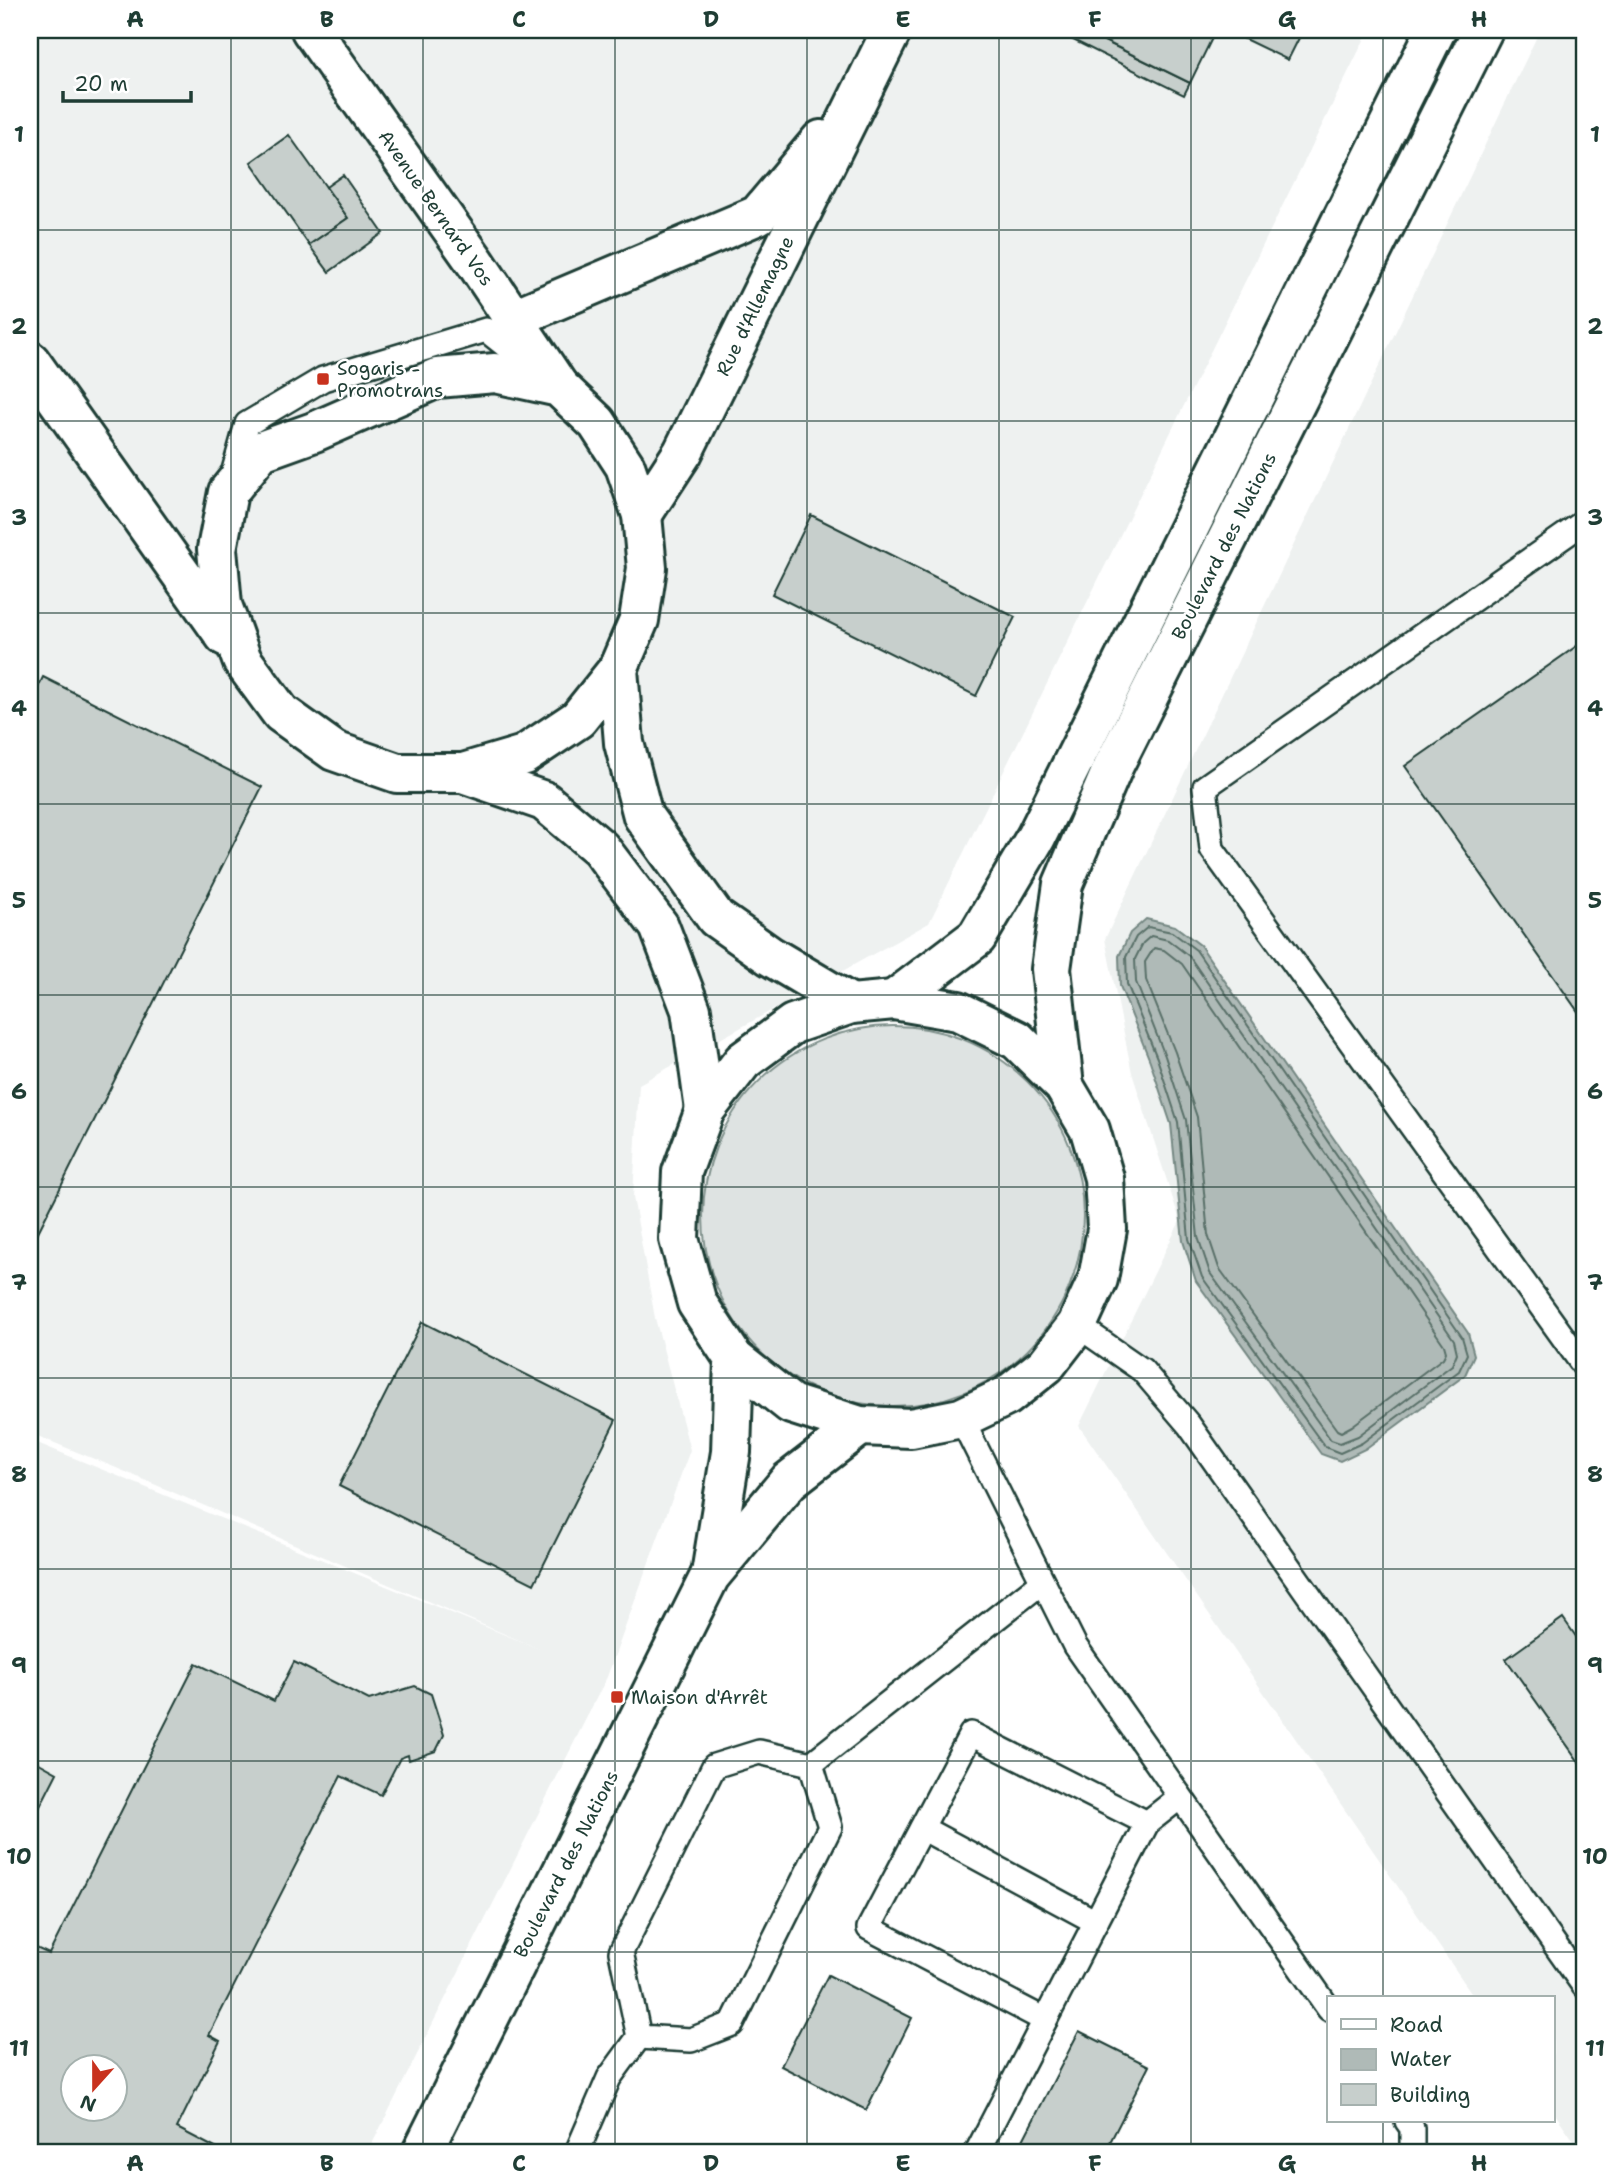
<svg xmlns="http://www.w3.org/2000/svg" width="1614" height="2182" viewBox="0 0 1614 2182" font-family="'Shantell Sans',sans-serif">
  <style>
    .built { fill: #eef1f0; fill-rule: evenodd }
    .green { fill: #dee3e2; stroke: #7e908b; stroke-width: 2 }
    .water { fill: #afbab7; stroke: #758883; stroke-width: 2 }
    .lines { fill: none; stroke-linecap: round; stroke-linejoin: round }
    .shore { stroke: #596f68; stroke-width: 2 }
    .building { fill: #c7cfcc; stroke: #1f3d34; stroke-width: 2; fill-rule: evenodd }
    .service-casing { stroke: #1f3d34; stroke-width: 28 }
    .minor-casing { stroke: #1f3d34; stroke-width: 44 }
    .service { stroke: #fff; stroke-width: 23 }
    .minor { stroke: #fff; stroke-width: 38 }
    .grid { fill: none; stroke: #1f3d34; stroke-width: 2; stroke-opacity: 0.55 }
    .poi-dot { fill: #c8321e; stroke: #fff; stroke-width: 2.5 }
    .labels { text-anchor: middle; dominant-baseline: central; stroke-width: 5; stroke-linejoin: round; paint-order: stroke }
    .street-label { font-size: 19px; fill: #1f3d34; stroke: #fff }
    .poi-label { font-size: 19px; fill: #1f3d34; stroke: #fff; text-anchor: start }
    .neatline { fill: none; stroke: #1f3d34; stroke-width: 2.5 }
    .grid-label { font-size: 23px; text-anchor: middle; font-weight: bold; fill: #1f3d34 }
  </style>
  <rect width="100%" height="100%" fill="#fff"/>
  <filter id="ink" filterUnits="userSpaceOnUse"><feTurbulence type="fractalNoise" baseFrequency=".0143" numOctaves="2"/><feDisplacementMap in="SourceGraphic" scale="14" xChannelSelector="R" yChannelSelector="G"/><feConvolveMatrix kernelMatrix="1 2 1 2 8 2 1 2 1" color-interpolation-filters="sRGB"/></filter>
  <g filter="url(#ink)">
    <!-- built -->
    <g class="built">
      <path d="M 30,30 L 1369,30 L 929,923 L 639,1084 L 633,1197 L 655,1318 L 690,1450 L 607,1677 L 368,2152 L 30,2152 L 30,1440 L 542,1650 L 114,1467 L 30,1433 ZM 74,2066 L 116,2066 L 116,2108 L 74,2108 Z"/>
      <path d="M 1540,30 L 1584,30 L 1584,2152 L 1582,2152 L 1553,2111 L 1553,1998 L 1475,1998 L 1079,1426 L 1180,1221 L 1132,1073 L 1105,939 Z"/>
    </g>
    <!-- green -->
    <circle class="green" cx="893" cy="1216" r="190"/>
    <!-- water -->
    <path class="water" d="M 1146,919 L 1175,926 L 1200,945 L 1468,1333 L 1474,1355 L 1465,1375 L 1365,1449 L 1340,1461 L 1321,1454 L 1196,1281 L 1183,1241 L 1171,1124 L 1150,1061 L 1120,986 L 1119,956 L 1130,933 Z"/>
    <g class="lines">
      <!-- shore -->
      <g class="shore">
        <path d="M 1148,927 L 1172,932 L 1196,950 L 1462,1337 L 1467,1354 L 1459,1371 L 1362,1443 L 1340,1453 L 1325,1447 L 1202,1277 L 1189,1239 L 1178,1122 L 1157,1058 L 1127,984 L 1126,957 L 1136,937 Z"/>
        <path d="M 1151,936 L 1168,940 L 1189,956 L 1454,1340 L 1457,1353 L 1452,1365 L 1358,1436 L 1340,1443 L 1331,1440 L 1210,1273 L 1198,1237 L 1186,1120 L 1165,1056 L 1136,982 L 1135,959 L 1143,943 Z"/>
        <path d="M 1154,948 L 1164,950 L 1182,964 L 1444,1345 L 1446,1352 L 1443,1358 L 1352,1426 L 1341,1432 L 1337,1430 L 1219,1268 L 1208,1235 L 1197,1117 L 1175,1052 L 1146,980 L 1145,962 Z"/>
      </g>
    </g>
    <!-- building -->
    <g class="building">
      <path d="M 1073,30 L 1082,30 L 1190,83 L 1184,95 L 1069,38 Z"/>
      <path d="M 1082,30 L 1216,30 L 1190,83 Z"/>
      <path d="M 1226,30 L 1303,30 L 1288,60 Z"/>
      <path d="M 289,135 L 348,218 L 309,245 L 251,162 Z"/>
      <path d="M 343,175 L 383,233 L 329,272 L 309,245 L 348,218 L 326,187 Z"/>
      <path d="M 811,515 L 1015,617 L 976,696 L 772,594 Z"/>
      <path d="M 1584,641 L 1584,1020 L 1405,766 Z"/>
      <path d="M 43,677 L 262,787 L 30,1248 L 30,704 Z"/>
      <path d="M 422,1322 L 616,1420 L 534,1584 L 339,1486 Z"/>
      <path d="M 1563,1618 L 1584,1648 L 1584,1769 L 1506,1659 Z"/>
      <path d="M 294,1662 L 369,1700 L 415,1686 L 431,1694 L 444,1735 L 436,1751 L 409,1760 L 408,1755 L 400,1758 L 381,1795 L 341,1776 L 209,2035 L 220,2041 L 177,2128 L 223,2152 L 30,2152 L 30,1945 L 49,1954 L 196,1663 L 274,1701 ZM 74,2066 L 116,2066 L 116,2108 L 74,2108 Z"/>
      <path d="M 30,1758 L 57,1773 L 30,1826 Z"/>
      <path d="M 828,1975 L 912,2018 L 866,2110 L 781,2066 Z"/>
      <path d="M 1079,2031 L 1149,2066 L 1105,2152 L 1017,2152 Z"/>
    </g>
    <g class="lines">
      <!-- service casing -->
      <g class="service-casing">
        <g id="service">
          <path d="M 233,474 L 247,424 L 323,379 L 486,330 L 534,368"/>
          <path d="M 1584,522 L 1205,787 L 1212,849 L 1584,1366"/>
          <path d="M 1077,1325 L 1142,1370 L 1189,1425 L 1584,1986"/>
          <path d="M 961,1418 L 1075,1646 L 1329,2009"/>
          <path d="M 811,1764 L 830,1827 L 732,2024 L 691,2040 L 639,2037 L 621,1952 L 714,1766 L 759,1752 L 811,1764 L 1042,1582"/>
          <path d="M 922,1828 L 1096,1922"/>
          <path d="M 1045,2020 L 869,1928 L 971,1734 L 1147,1823"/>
          <path d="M 1407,2121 L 1412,2128 L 1412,2152"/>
          <path d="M 577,2152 L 609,2078 L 639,2037"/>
          <path d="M 977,2152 L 1147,1823 L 1180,1797"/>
        </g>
      </g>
      <!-- minor casing -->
      <g class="minor-casing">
        <g id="minor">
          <path d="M 311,30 L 476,263 L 559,387"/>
          <path d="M 512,319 L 758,215 L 821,140"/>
          <path d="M 30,361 L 225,636"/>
          <path d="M 495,373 L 559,387 L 597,423 L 625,466 L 642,515 L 647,568 L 639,620 L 618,669 L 578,719 L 524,755 L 463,773 L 397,773 L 334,751 L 281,713 L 242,660 L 222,605 L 217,549 L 228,492 L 261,451 L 314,432 L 437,378 Z"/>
          <path d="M 642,515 L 683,452 L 892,30"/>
          <path d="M 618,669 L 624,743 L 643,816 L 716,918 L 770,956 L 851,1004"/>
          <path d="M 463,773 L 544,801 L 600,848 L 659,926 L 691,1010 L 705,1110"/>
          <path d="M 894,1000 L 977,937 L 1036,837 L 1436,30"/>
          <path d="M 1064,1086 L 1017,1040 L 958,1011 L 894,1000 L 851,1004 L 793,1024 L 743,1061 L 705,1110 L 682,1172 L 679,1239 L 697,1303 L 734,1359 L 791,1404 L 860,1426 L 911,1428 L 961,1418 L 1007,1396 L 1046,1365 L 1077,1325 L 1098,1279 L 1107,1229 L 1104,1178 L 1090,1130 L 1064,1086 L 1051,969 L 1063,884 L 1114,765 L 1483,30"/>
          <path d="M 711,1574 L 731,1452 L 734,1359"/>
          <path d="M 422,2152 L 710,1576 L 789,1481 L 860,1426"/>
        </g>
      </g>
      <!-- service -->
      <use href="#service" class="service"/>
      <!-- minor -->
      <use href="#minor" class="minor"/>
    </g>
  </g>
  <!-- grid -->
  <path class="grid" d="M 231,30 L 231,2152M 423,30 L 423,2152M 615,30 L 615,2152M 807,30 L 807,2152M 999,30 L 999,2152M 1191,30 L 1191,2152M 1383,30 L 1383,1998M 30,230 L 1584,230M 30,421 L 1584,421M 30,613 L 1584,613M 30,804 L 1584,804M 30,995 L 1584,995M 30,1187 L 1584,1187M 30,1378 L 1584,1378M 30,1569 L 1584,1569M 30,1761 L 1584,1761M 30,1952 L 1584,1952M 1383,2121 L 1383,2152"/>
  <!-- markers -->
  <g class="poi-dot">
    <rect x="316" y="372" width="14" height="14" rx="3.5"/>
    <rect x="610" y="1690" width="14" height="14" rx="3.5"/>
  </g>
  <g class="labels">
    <!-- street labels -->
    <g class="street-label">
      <text transform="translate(436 208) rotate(55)">Avenue Bernard Vos</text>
      <text transform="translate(755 306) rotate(-64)">Rue d'Allemagne</text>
      <text transform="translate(1224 546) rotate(-63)">Boulevard des Nations</text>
      <text transform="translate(566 1864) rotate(-63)">Boulevard des Nations</text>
    </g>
    <!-- poi labels -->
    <g class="poi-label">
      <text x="337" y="368">Sogaris -<tspan x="337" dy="22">Promotrans</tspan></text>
      <text x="631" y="1697">Maison d'Arrêt</text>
    </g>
  </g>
  <!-- margin -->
  <rect width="1614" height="2182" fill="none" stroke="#fff" stroke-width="77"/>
  <!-- legend -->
  <rect x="1327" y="1996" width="228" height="126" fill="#ffffff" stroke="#a5b1ae" stroke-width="2"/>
  <rect x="1341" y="2019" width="35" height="10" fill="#ffffff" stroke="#a5b1ae" stroke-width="2"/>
  <text x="1390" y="2032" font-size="21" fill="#1f3d34">Road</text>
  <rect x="1341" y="2049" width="35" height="21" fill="#afbab7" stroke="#a5b1ae" stroke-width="2"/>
  <text x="1390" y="2066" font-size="21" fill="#1f3d34">Water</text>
  <rect x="1341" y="2084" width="35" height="21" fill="#c7cfcc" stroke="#a5b1ae" stroke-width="2"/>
  <text x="1390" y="2102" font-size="21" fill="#1f3d34">Building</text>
  <!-- north arrow -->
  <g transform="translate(94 2088) rotate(201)"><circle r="33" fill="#ffffff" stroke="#a5b1ae" stroke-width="2"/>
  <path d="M0-5L12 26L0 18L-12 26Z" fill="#c8321e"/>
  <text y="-10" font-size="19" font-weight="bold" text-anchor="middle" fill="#1f3d34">N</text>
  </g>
  <!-- scale -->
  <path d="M63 91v10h128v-10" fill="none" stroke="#1f3d34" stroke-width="3.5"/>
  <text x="74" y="91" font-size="21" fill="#1f3d34" stroke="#ffffff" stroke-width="5" paint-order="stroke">20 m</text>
  <rect x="38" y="38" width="1538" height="2106" class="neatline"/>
  <g class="grid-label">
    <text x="135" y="27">A</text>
    <text x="327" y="27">B</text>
    <text x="519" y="27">C</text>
    <text x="711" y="27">D</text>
    <text x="903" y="27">E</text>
    <text x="1095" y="27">F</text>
    <text x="1287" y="27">G</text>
    <text x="1479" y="27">H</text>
    <text x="19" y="142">1</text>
    <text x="1595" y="142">1</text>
    <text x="19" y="334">2</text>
    <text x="1595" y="334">2</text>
    <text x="19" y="525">3</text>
    <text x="1595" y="525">3</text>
    <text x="19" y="716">4</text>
    <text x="1595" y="716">4</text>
    <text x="19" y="908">5</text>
    <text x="1595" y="908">5</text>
    <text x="19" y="1099">6</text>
    <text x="1595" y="1099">6</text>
    <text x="19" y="1290">7</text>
    <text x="1595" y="1290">7</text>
    <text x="19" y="1482">8</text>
    <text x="1595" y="1482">8</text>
    <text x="19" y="1673">9</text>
    <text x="1595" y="1673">9</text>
    <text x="19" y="1864">10</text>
    <text x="1595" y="1864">10</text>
    <text x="19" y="2056">11</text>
    <text x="1595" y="2056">11</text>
    <text x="135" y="2171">A</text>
    <text x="327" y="2171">B</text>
    <text x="519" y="2171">C</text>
    <text x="711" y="2171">D</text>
    <text x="903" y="2171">E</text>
    <text x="1095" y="2171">F</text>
    <text x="1287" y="2171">G</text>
    <text x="1479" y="2171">H</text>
  </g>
</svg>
